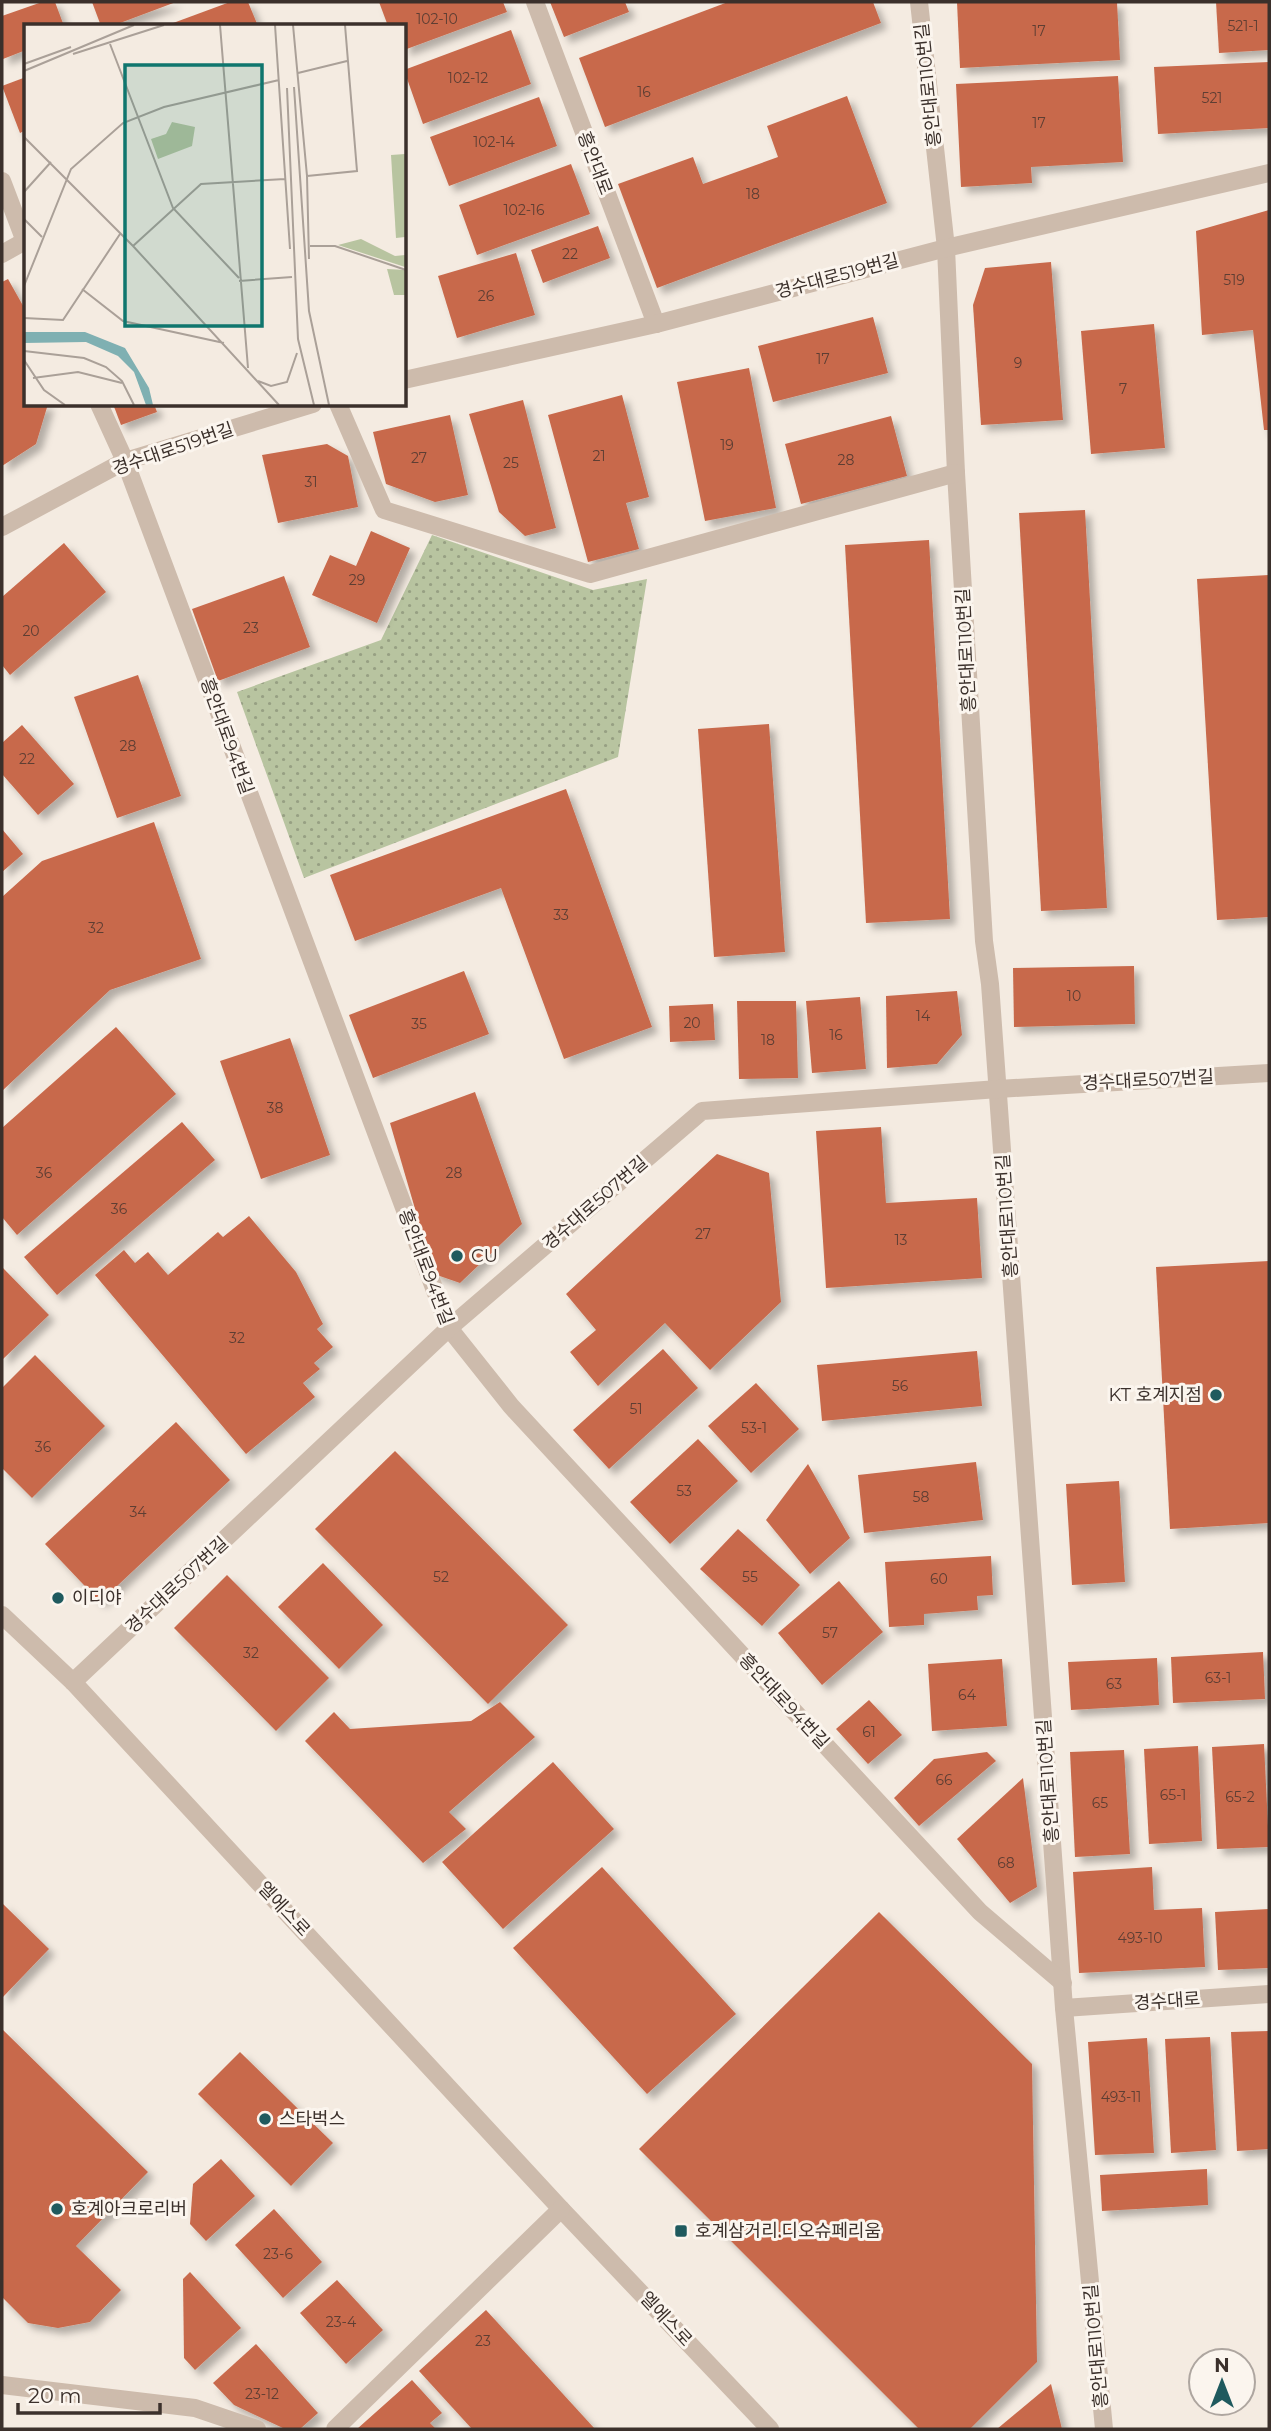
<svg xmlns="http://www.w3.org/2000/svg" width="1271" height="2431" viewBox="0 0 1271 2431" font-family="Montserrat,'Noto Sans KR',sans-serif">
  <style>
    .park { fill: url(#park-dots) }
    .building { fill: #c8694b; filter: url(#shadow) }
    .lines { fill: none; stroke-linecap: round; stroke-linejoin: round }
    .minor { stroke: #cdbbac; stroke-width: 18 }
    .poi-dot { fill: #1f5a5e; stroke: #fbf5ee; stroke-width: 2.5 }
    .labels { text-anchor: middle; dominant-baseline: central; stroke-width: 6; stroke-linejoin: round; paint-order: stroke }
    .number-label { font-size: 14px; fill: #5e3e33 }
    .street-label { font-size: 18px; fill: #3b302b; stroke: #fbf5ee }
    .poi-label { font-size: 18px; fill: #3b302b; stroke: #fbf5ee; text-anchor: start }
    .inset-road { fill: none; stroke: #aaa098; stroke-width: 2 }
    .view { fill: #0f766e; fill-opacity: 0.15; stroke: #0f766e; stroke-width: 3.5 }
    .inset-edge { fill: none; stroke: #3b302b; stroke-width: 3.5 }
  </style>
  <defs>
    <pattern id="park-dots" width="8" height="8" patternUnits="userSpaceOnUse" patternTransform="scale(1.75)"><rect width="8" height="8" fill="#b8c4a0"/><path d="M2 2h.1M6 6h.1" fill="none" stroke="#97a083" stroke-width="1.8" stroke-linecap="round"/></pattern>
    <filter id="shadow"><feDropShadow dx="6" dy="6" stdDeviation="3.5" flood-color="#0004"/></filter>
  </defs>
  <rect width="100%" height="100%" fill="#f4ebe1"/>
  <!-- park -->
  <path class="park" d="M 432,535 L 593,590 L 647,579 L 618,757 L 304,878 L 237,692 L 381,640 Z"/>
  <!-- building -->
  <g class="building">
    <path d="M 42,2 L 55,2 L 64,26 L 26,26 L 26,50 L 3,59 L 2,16 Z"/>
    <path d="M 92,2 L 176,2 L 112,26 L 101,26 Z"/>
    <path d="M 230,2 L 248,2 L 258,26 L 165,26 Z"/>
    <path d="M 379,2 L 503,2 L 507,12 L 404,50 L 404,26 L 388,26 Z"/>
    <path d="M 550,2 L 625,2 L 629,12 L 564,37 Z"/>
    <path d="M 728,2 L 873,2 L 881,23 L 605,127 L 579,58 Z"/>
    <path d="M 957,2 L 1117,2 L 1120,60 L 960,68 Z"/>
    <path d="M 1216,2 L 1269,2 L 1269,50 L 1219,53 Z"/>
    <path d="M 511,30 L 531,84 L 423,124 L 404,70 Z"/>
    <path d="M 1269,62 L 1269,128 L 1158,134 L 1154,67 Z"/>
    <path d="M 1118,76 L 1123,162 L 1031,167 L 1032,183 L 961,187 L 956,84 Z"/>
    <path d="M 26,77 L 26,130 L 20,133 L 2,86 Z"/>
    <path d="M 847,96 L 887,203 L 657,288 L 618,184 L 693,157 L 703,184 L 778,157 L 767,126 Z"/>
    <path d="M 539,97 L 557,146 L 449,186 L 430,137 Z"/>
    <path d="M 571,164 L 590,214 L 477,255 L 459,205 Z"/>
    <path d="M 1269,210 L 1269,430 L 1264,430 L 1253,330 L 1202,335 L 1196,231 Z"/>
    <path d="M 598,226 L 610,258 L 543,283 L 531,250 Z"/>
    <path d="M 516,253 L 535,315 L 457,338 L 438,276 Z"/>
    <path d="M 1051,262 L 1063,420 L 981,425 L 973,305 L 985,268 Z"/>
    <path d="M 8,279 L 26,311 L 26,404 L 48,404 L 36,444 L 2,466 L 2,282 Z"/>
    <path d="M 873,317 L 888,373 L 773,402 L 758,346 Z"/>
    <path d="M 1154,324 L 1165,448 L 1091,454 L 1081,331 Z"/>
    <path d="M 749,368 L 776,508 L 705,521 L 677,382 Z"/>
    <path d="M 622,395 L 649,497 L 626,503 L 639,549 L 588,562 L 548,415 Z"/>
    <path d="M 523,400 L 556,528 L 525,536 L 499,512 L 469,414 Z"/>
    <path d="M 113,404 L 154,404 L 157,412 L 121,425 Z"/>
    <path d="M 450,415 L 468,495 L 435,502 L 386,484 L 373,432 Z"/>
    <path d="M 891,416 L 907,476 L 801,504 L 785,444 Z"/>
    <path d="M 327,444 L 348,456 L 358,507 L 278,523 L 262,455 Z"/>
    <path d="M 1085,510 L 1107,908 L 1041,911 L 1019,513 Z"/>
    <path d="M 371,531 L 410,548 L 377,623 L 312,595 L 330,555 L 356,566 Z"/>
    <path d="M 929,540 L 950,919 L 866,923 L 845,545 Z"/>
    <path d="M 64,543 L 106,592 L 10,675 L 2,665 L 2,597 Z"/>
    <path d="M 1269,575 L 1269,917 L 1217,920 L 1197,579 Z"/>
    <path d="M 284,576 L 310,647 L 218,681 L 192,609 Z"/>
    <path d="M 138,675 L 181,796 L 117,818 L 74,697 Z"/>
    <path d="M 769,724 L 785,952 L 714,957 L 698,729 Z"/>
    <path d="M 22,725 L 74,784 L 38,815 L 2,774 L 2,743 Z"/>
    <path d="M 566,789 L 652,1027 L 564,1059 L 501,888 L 355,941 L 330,875 Z"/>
    <path d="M 154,822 L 201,959 L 110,990 L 2,1091 L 2,897 L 42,861 Z"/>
    <path d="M 2,829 L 23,854 L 2,872 Z"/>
    <path d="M 1134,966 L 1135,1024 L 1014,1027 L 1013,968 Z"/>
    <path d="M 464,971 L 489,1034 L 373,1078 L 349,1015 Z"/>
    <path d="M 957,991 L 962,1035 L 937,1064 L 887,1068 L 886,996 Z"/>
    <path d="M 860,997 L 866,1069 L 812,1073 L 806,1001 Z"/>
    <path d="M 737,1001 L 796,1001 L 798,1078 L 739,1079 Z"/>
    <path d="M 713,1004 L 715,1040 L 670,1042 L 669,1006 Z"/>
    <path d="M 116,1027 L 176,1094 L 17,1235 L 2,1217 L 2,1128 Z"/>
    <path d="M 290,1038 L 330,1155 L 261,1179 L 220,1061 Z"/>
    <path d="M 475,1092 L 522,1224 L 460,1283 L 434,1274 L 390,1123 Z"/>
    <path d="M 182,1122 L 215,1160 L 57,1295 L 24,1257 Z"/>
    <path d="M 881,1127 L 886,1203 L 977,1198 L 982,1278 L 826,1288 L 816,1131 Z"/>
    <path d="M 717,1154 L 769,1173 L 781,1302 L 710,1370 L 665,1323 L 598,1386 L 570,1352 L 596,1330 L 566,1294 Z"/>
    <path d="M 249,1216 L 296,1272 L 323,1324 L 317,1329 L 333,1347 L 314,1363 L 320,1369 L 303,1383 L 315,1397 L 246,1454 L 95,1275 L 124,1250 L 135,1263 L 148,1252 L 168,1275 L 218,1232 L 223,1237 Z"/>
    <path d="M 1269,1261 L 1269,1523 L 1170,1529 L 1156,1267 Z"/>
    <path d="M 2,1267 L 49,1315 L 2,1360 Z"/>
    <path d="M 663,1349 L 698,1388 L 609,1469 L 573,1430 Z"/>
    <path d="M 977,1351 L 982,1406 L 822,1421 L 817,1365 Z"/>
    <path d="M 35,1355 L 105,1426 L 32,1498 L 2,1468 L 2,1388 Z"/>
    <path d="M 756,1383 L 799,1429 L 751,1473 L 708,1426 Z"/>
    <path d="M 176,1422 L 230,1480 L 100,1602 L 45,1544 Z"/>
    <path d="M 698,1439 L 738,1481 L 670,1544 L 630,1502 Z"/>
    <path d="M 395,1451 L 568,1625 L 488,1704 L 315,1529 Z"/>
    <path d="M 976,1462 L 983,1520 L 864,1533 L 858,1475 Z"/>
    <path d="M 808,1464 L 850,1538 L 810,1574 L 766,1520 Z"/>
    <path d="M 1119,1481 L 1125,1582 L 1072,1585 L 1066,1484 Z"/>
    <path d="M 738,1529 L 800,1585 L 762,1626 L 700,1569 Z"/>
    <path d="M 991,1556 L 993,1595 L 977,1596 L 978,1610 L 924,1614 L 924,1625 L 889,1627 L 885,1562 Z"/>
    <path d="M 323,1563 L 383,1625 L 339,1669 L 278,1607 Z"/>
    <path d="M 227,1575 L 329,1678 L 276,1731 L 174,1628 Z"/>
    <path d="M 839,1581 L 883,1632 L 822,1685 L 778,1633 Z"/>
    <path d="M 1263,1652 L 1265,1699 L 1173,1703 L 1171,1657 Z"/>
    <path d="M 1157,1658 L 1159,1705 L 1071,1710 L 1068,1662 Z"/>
    <path d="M 1002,1659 L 1007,1726 L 932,1731 L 928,1664 Z"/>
    <path d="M 869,1700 L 902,1735 L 868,1764 L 836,1729 Z"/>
    <path d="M 500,1702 L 535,1737 L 449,1812 L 466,1829 L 423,1863 L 305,1741 L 334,1712 L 350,1729 L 471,1721 Z"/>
    <path d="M 1264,1744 L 1269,1847 L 1217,1849 L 1212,1747 Z"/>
    <path d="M 1198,1746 L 1202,1841 L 1149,1844 L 1144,1749 Z"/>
    <path d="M 1124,1750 L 1130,1854 L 1075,1857 L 1070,1752 Z"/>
    <path d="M 987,1752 L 996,1761 L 919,1826 L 894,1798 L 934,1759 Z"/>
    <path d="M 553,1762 L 614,1829 L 503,1929 L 442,1862 Z"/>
    <path d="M 1023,1778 L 1037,1887 L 1010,1903 L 957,1839 Z"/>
    <path d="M 602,1867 L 736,2014 L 647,2094 L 513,1948 Z"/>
    <path d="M 1152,1867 L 1154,1910 L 1202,1908 L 1205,1967 L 1079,1973 L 1073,1872 Z"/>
    <path d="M 2,1903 L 49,1949 L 2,1998 Z"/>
    <path d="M 1269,1909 L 1269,1968 L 1218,1970 L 1215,1912 Z"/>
    <path d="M 879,1912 L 1032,2064 L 1037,2362 L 970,2429 L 919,2429 L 639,2149 Z"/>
    <path d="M 2,2029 L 148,2172 L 76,2246 L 121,2290 L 90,2322 L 58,2328 L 28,2323 L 2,2297 Z"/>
    <path d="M 1269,2031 L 1269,2149 L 1237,2151 L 1231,2032 Z"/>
    <path d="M 1210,2037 L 1216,2150 L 1171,2153 L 1165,2039 Z"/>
    <path d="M 1147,2038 L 1154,2153 L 1095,2155 L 1088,2042 Z"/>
    <path d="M 240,2052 L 333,2143 L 291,2186 L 198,2094 Z"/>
    <path d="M 221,2159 L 255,2196 L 206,2241 L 190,2224 L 193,2184 Z"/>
    <path d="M 1207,2169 L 1208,2205 L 1102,2211 L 1100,2175 Z"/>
    <path d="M 274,2209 L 322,2262 L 283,2298 L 235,2245 Z"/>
    <path d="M 190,2272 L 241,2328 L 195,2370 L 184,2358 L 183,2279 Z"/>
    <path d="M 337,2280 L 383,2330 L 346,2364 L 300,2313 Z"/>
    <path d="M 486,2310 L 595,2429 L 472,2429 L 419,2371 Z"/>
    <path d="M 256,2344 L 318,2413 L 300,2429 L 285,2429 L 234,2405 L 213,2383 Z"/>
    <path d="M 412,2380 L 442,2413 L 430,2423 L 436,2429 L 357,2429 Z"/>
    <path d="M 1051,2384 L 1062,2429 L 997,2429 Z"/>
  </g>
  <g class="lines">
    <!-- minor -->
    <g class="minor">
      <path d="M 535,2 L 656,324"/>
      <path d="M 919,2 L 946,248 L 956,473 L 984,941 L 990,984 L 1064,2008 L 1104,2429"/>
      <path d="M 2,181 L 26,244"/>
      <path d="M 2,254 L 25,241"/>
      <path d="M 404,380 L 656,324 L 946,248 L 1269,173"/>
      <path d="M 99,404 L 125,461 L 449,1328 L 511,1406 L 980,1912 L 1063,1983"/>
      <path d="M 338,404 L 384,510 L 590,574 L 956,473"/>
      <path d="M 2,527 L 125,461 L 313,404"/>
      <path d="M 2,1615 L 73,1682 L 561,2209 L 770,2429"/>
      <path d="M 73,1682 L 449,1328 L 702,1111 L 998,1089 L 1269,1073"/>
      <path d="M 1064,2008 L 1269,1994"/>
      <path d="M 2,2385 L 195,2408 L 257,2429"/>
      <path d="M 335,2429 L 561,2209"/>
    </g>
  </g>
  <!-- markers -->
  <g class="poi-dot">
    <circle cx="457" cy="1256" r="7"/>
    <circle cx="1216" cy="1395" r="7"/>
    <circle cx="58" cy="1598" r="7"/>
    <circle cx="265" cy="2119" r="7"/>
    <circle cx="57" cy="2209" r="7"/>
    <rect x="674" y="2224" width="14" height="14" rx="3.5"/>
  </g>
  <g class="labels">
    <!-- number labels -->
    <g class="number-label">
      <text x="437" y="19">102-10</text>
      <text x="1243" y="26">521-1</text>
      <text x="1039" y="31">17</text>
      <text x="468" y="78">102-12</text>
      <text x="644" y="92">16</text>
      <text x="1212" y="98">521</text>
      <text x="1039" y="123">17</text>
      <text x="494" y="142">102-14</text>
      <text x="753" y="194">18</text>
      <text x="524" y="210">102-16</text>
      <text x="570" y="254">22</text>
      <text x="1234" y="280">519</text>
      <text x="486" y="296">26</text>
      <text x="823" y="359">17</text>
      <text x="1018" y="363">9</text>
      <text x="1123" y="389">7</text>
      <text x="727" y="445">19</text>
      <text x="599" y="456">21</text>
      <text x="419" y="458">27</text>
      <text x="846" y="460">28</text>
      <text x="511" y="463">25</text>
      <text x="311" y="482">31</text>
      <text x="357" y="580">29</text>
      <text x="251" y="628">23</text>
      <text x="31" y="631">20</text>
      <text x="128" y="746">28</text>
      <text x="27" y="759">22</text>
      <text x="561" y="915">33</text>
      <text x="96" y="928">32</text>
      <text x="1074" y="996">10</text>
      <text x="923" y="1016">14</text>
      <text x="692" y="1023">20</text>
      <text x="419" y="1024">35</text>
      <text x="836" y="1035">16</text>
      <text x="768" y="1040">18</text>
      <text x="275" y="1108">38</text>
      <text x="44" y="1173">36</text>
      <text x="454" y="1173">28</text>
      <text x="119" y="1209">36</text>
      <text x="703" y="1234">27</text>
      <text x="901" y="1240">13</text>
      <text x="237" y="1338">32</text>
      <text x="900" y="1386">56</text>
      <text x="636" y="1409">51</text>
      <text x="754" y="1428">53-1</text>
      <text x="43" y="1447">36</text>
      <text x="684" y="1491">53</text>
      <text x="921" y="1497">58</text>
      <text x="138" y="1512">34</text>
      <text x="441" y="1577">52</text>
      <text x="750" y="1577">55</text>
      <text x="939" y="1579">60</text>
      <text x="830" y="1633">57</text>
      <text x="251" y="1653">32</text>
      <text x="1218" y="1678">63-1</text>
      <text x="1114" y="1684">63</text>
      <text x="967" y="1695">64</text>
      <text x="869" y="1732">61</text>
      <text x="944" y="1780">66</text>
      <text x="1173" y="1795">65-1</text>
      <text x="1240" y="1797">65-2</text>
      <text x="1100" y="1803">65</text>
      <text x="1006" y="1863">68</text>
      <text x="1140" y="1938">493-10</text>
      <text x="1121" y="2097">493-11</text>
      <text x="278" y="2254">23-6</text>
      <text x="341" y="2322">23-4</text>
      <text x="483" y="2341">23</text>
      <text x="262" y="2394">23-12</text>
    </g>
    <!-- street labels -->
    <g class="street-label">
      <text transform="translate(928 85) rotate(-96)">흥안대로110번길</text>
      <text transform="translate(595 163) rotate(69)">흥안대로</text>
      <text transform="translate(837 276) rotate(-15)">경수대로519번길</text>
      <text transform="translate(173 449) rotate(-19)">경수대로519번길</text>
      <text transform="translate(966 650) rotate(-93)">흥안대로110번길</text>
      <text transform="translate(227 736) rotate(70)">흥안대로94번길</text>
      <text transform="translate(1148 1080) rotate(-3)">경수대로507번길</text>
      <text transform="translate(595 1203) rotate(-41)">경수대로507번길</text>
      <text transform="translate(1007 1216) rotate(-94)">흥안대로110번길</text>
      <text transform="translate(426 1267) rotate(69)">흥안대로94번길</text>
      <text transform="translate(177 1585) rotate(-43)">경수대로507번길</text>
      <text transform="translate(784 1701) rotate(47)">흥안대로94번길</text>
      <text transform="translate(1048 1781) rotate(-94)">흥안대로110번길</text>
      <text transform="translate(284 1909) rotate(47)">엘에스로</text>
      <text transform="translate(1167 2001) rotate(-4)">경수대로</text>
      <text transform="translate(666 2319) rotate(47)">엘에스로</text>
      <text transform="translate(1096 2346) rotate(-95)">흥안대로110번길</text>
    </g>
    <!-- poi labels -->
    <g class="poi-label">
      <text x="471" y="1256">CU</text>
      <text x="1202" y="1395" text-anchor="end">KT 호계지점</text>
      <text x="72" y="1598">이디야</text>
      <text x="279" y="2119">스타벅스</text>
      <text x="71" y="2209">호계아크로리버</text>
      <text x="695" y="2231">호계삼거리.디오슈페리움</text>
    </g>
  </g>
  <!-- overview -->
  <g transform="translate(24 24)">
    <rect width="382" height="382" fill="#f4ebe1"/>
    <path d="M 337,215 L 371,232 L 381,231 L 381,243 L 314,221 Z" fill="#b8c4a0"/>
    <path d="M 148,98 L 171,103 L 168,122 L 134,135 L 127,115 L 142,110 ZM 363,245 L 381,246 L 381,271 L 370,271 Z" fill="#b8c4a0"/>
    <path d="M 381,130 L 381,213 L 372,214 L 367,131 Z" fill="#b8c4a0"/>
    <path d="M 0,308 L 61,308 L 101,324 L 125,364 L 129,381 L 122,381 L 110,348 L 94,332 L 62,318 L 0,319 Z" fill="#7fb0b2"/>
    <path class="inset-road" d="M 196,1 L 224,344M 251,1 L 266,225M 269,1 L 283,152 L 285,235M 86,20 L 149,184 L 215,254M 49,30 L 140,1M 0,40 L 47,23M 0,47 L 110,1M 274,49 L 323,37M 270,63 L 285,287 L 305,381M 263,64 L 274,315 L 290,381M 0,113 L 109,222 L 255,381M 283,152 L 333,147 L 321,1M 0,168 L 27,138M 0,195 L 18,213M 109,222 L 177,160 L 261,155M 286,222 L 311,222 L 382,246M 215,257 L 268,253M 0,262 L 47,145 L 99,99 L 140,83 L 255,56M 58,265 L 99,297 L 200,319M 0,294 L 39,296 L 96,210M 0,327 L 60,334 L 82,343 L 98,357 L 110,381M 0,336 L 20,366 L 41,381M 9,354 L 54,348 L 98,359M 234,357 L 247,362 L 263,358 L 273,329"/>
    <path class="view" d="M 101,41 L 238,41 L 238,302 L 101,302 Z"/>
    <rect width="382" height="382" class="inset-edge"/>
  </g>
  <!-- border -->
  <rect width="1271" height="2431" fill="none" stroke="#3b302b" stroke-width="7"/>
  <!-- north arrow -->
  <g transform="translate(1222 2382)"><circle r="33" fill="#fbf5ee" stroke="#aea6a0" stroke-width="2"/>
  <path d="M0-5L12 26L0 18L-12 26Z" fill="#1f5a5e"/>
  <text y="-10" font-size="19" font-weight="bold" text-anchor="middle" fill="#3b302b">N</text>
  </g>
  <!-- scale -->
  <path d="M18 2403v10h142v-10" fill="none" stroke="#3b302b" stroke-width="3.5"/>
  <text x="28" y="2403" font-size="21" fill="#3b302b" stroke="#fbf5ee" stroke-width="5" paint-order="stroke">20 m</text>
</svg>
